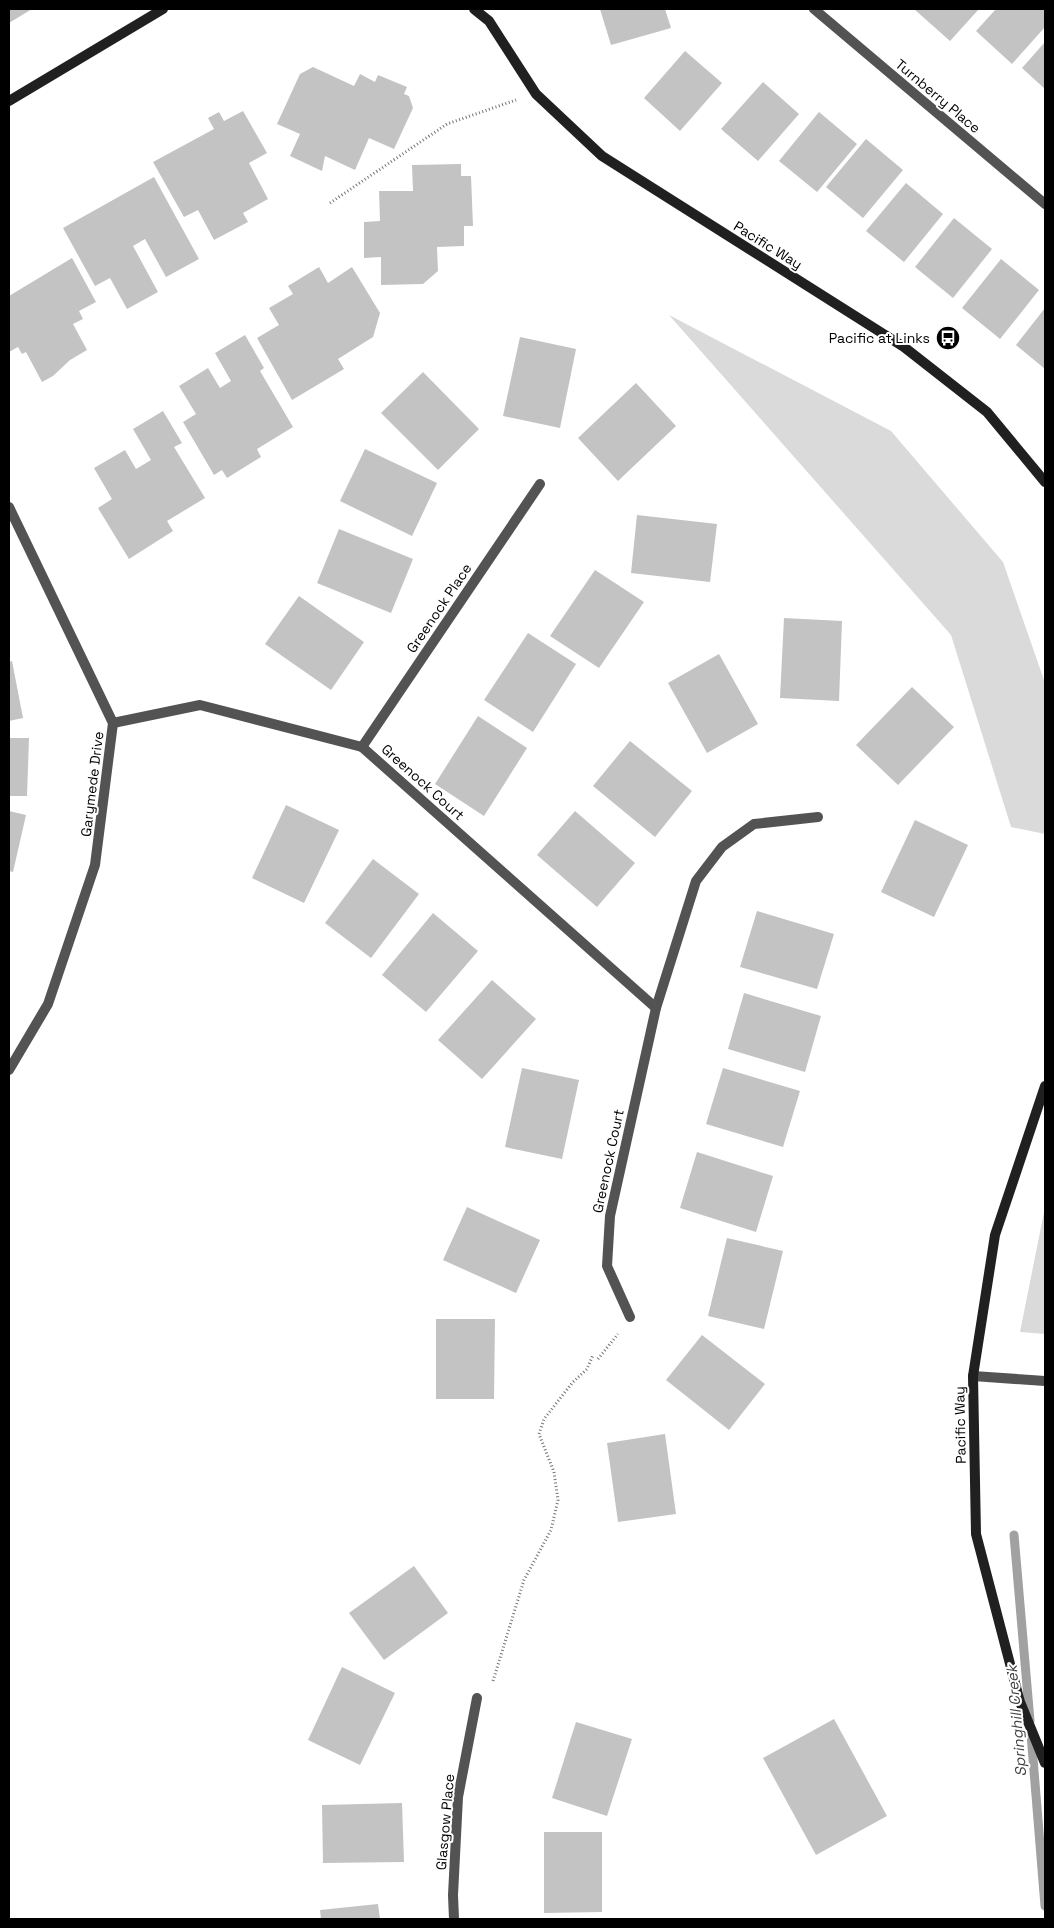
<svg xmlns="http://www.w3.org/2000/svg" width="1054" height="1928" viewBox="0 0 1054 1928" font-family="'Space Grotesk',sans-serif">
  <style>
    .green { fill: #dadada }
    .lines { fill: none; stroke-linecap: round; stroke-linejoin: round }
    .stream { stroke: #a1a1a1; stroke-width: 9 }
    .building { fill: #c3c3c3 }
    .path { stroke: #757575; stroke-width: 3; stroke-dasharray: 1 2.5; stroke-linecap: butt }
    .service { stroke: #535353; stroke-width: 10 }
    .minor { stroke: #535353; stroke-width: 10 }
    .secondary { stroke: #202020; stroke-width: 10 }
    .labels { text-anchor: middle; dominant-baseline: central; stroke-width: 4; stroke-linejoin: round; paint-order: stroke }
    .street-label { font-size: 14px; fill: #000; stroke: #fff }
    .poi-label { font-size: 14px; fill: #000; stroke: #fff; text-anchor: end }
    .water-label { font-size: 15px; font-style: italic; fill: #424242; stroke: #fff }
  </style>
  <rect width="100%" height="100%" fill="#fff"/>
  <!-- green -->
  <g class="green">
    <path d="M 669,315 L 891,431 L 1003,562 L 1045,683 L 1045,834 L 1011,827 L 951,635 Z"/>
    <path d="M 1045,1207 L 1045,1334 L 1020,1332 Z"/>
  </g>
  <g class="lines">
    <!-- stream -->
    <g class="stream">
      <path d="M 1014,1535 L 1030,1721"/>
      <path d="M 1031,1734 L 1045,1906"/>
    </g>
  </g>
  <!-- building -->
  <g class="building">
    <path d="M 9,9 L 32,9 L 9,23 Z"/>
    <path d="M 600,9 L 665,9 L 671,28 L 611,45 Z"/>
    <path d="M 914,9 L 979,9 L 950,41 Z"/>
    <path d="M 996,9 L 1045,9 L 1045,27 L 1012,64 L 976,31 Z"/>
    <path d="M 1045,42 L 1045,89 L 1022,68 Z"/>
    <path d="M 685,51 L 722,83 L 680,131 L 644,98 Z"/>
    <path d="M 313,67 L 354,86 L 360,74 L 375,82 L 378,75 L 407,87 L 404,94 L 409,96 L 413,108 L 394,149 L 369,138 L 355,170 L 325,156 L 322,171 L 290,156 L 300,134 L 277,124 L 300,74 Z"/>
    <path d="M 763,82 L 799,114 L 758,161 L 721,129 Z"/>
    <path d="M 243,111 L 267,153 L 249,163 L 268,199 L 243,213 L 248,222 L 214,240 L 198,210 L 184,217 L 153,162 L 214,129 L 208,118 L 219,112 L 224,121 Z"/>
    <path d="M 819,112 L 857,144 L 817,192 L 779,161 Z"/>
    <path d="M 866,139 L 903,170 L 863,218 L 826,187 Z"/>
    <path d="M 461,164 L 461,176 L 471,176 L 473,226 L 464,226 L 464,246 L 437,247 L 438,271 L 423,284 L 381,285 L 381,257 L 364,258 L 364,222 L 380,221 L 379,191 L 413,191 L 412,165 Z"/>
    <path d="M 154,177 L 199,259 L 166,277 L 145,239 L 133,246 L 158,292 L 127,309 L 110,278 L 95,286 L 63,228 Z"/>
    <path d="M 906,183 L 943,214 L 904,262 L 866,231 Z"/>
    <path d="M 954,218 L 992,249 L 953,298 L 915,267 Z"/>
    <path d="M 72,258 L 96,302 L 79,311 L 83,319 L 73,324 L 87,350 L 70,360 L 53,376 L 42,382 L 26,352 L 22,354 L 18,347 L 9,352 L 9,296 Z"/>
    <path d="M 1001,259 L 1039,290 L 1000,339 L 962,308 Z"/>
    <path d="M 319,267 L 328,283 L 352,267 L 380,313 L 373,337 L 338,359 L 344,369 L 292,400 L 257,338 L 279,325 L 269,308 L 293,294 L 288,286 Z"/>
    <path d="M 1045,308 L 1045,369 L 1016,345 Z"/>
    <path d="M 245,335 L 264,368 L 260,371 L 293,427 L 257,449 L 261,457 L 227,478 L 222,470 L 214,475 L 183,422 L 196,414 L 179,386 L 208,368 L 220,388 L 231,381 L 215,353 Z"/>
    <path d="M 520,337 L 576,349 L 560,428 L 503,416 Z"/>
    <path d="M 423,372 L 479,429 L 438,470 L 381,413 Z"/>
    <path d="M 636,383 L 676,426 L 618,481 L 578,438 Z"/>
    <path d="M 163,411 L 182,443 L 174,447 L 205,498 L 167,521 L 173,531 L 129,559 L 98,508 L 112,499 L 94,468 L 125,450 L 136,469 L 151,460 L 133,429 Z"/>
    <path d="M 365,449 L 437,483 L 412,536 L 340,501 Z"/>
    <path d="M 637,515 L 717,524 L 710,582 L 631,573 Z"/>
    <path d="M 339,529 L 413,559 L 391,613 L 317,583 Z"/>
    <path d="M 595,570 L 644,602 L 599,668 L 550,636 Z"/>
    <path d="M 299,596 L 364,642 L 331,690 L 265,644 Z"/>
    <path d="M 784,618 L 842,621 L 839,701 L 780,698 Z"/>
    <path d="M 528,633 L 576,664 L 533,732 L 484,700 Z"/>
    <path d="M 719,654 L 758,724 L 707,753 L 668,683 Z"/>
    <path d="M 12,661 L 23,718 L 9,721 L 9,662 Z"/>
    <path d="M 912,687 L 954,727 L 898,785 L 856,745 Z"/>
    <path d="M 478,716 L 527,748 L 484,816 L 435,784 Z"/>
    <path d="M 9,738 L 29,738 L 27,796 L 9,796 Z"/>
    <path d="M 630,741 L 692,791 L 655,837 L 593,786 Z"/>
    <path d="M 286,805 L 339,830 L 304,903 L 252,878 Z"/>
    <path d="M 9,811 L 26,815 L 13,872 L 9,871 Z"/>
    <path d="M 575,811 L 635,863 L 597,907 L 537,855 Z"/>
    <path d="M 915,820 L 968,845 L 934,917 L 881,892 Z"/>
    <path d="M 373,859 L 419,894 L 371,958 L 325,923 Z"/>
    <path d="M 757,911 L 834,934 L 817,989 L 740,967 Z"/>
    <path d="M 433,913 L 478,951 L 426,1012 L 382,975 Z"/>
    <path d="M 492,980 L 536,1019 L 482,1079 L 438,1040 Z"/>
    <path d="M 744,993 L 821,1016 L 805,1072 L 728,1049 Z"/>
    <path d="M 522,1068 L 579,1080 L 562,1159 L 505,1147 Z"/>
    <path d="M 723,1068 L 800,1091 L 783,1147 L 706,1124 Z"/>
    <path d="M 697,1152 L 773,1176 L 756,1232 L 680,1208 Z"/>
    <path d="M 467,1207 L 540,1240 L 516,1293 L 443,1260 Z"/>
    <path d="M 727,1238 L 783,1251 L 764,1329 L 708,1316 Z"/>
    <path d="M 436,1319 L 495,1319 L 494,1399 L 436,1399 Z"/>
    <path d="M 702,1335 L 765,1384 L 729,1430 L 666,1380 Z"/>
    <path d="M 665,1434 L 676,1514 L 618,1522 L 607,1443 Z"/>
    <path d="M 414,1566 L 448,1613 L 384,1660 L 349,1613 Z"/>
    <path d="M 342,1667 L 395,1693 L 360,1765 L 308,1740 Z"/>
    <path d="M 834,1719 L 887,1816 L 816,1855 L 763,1758 Z"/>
    <path d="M 576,1722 L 632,1739 L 607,1816 L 552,1798 Z"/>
    <path d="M 402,1803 L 404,1862 L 323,1863 L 322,1805 Z"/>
    <path d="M 544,1832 L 602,1832 L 602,1912 L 544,1913 Z"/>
    <path d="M 378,1904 L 380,1919 L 321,1919 L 320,1910 Z"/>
  </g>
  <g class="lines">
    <!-- path -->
    <g class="path">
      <path d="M 330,203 L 447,124 L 516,100"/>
      <path d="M 598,1359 L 618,1334"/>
      <path d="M 493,1681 L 524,1580 L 551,1530 L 558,1500 L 554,1472 L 539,1434 L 544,1419 L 573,1382 L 587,1369 L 593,1355"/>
    </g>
    <!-- service -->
    <path class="service" d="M 973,1376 L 1045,1381"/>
    <!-- minor -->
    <g class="minor">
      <path d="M 814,9 L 1045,204"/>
      <path d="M 9,507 L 113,723 L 95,865 L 48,1004 L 9,1070"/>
      <path d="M 113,723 L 200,705 L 362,747 L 656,1008"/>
      <path d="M 362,747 L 540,484"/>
      <path d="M 630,1317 L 607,1266 L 610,1216 L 656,1008 L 696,881 L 722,847 L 754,824 L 818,817"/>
      <path d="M 454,1919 L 453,1895 L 458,1797 L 477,1698"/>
    </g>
    <!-- secondary -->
    <g class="secondary">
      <path d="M 474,9 L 489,21 L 536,94 L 602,156 L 904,347 L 987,412 L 1045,482"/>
      <path d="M 9,101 L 163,9"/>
      <path d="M 1045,1086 L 995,1235 L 973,1376 L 976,1534 L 1020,1702 L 1045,1763"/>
    </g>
  </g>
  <!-- icons -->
  <defs>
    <g id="bus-disc" transform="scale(1.25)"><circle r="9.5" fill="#000" stroke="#fff"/><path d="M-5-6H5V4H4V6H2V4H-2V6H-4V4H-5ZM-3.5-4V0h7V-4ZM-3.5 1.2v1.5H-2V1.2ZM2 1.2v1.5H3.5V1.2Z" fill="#fff"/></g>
  </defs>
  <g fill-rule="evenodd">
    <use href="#bus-disc" x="948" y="338"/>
  </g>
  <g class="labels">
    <!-- street labels -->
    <g class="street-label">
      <text transform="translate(938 96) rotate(40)">Turnberry Place</text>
      <text transform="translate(768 245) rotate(32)">Pacific Way</text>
      <text transform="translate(439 608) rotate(-56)">Greenock Place</text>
      <text transform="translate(423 782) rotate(42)">Greenock Court</text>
      <text transform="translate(92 784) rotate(-83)">Garymede Drive</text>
      <text transform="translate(608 1161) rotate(-78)">Greenock Court</text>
      <text transform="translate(960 1425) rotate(-91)">Pacific Way</text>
      <text transform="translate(445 1822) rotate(-85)">Glasgow Place</text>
    </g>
    <!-- poi labels -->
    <g class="poi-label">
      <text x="930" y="338">Pacific at Links</text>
    </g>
    <!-- water labels -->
    <g class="water-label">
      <text transform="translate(1016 1721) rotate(-95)">Springhill Creek</text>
    </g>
  </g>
  <!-- border -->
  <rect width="1054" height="1928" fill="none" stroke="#000000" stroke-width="20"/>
</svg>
